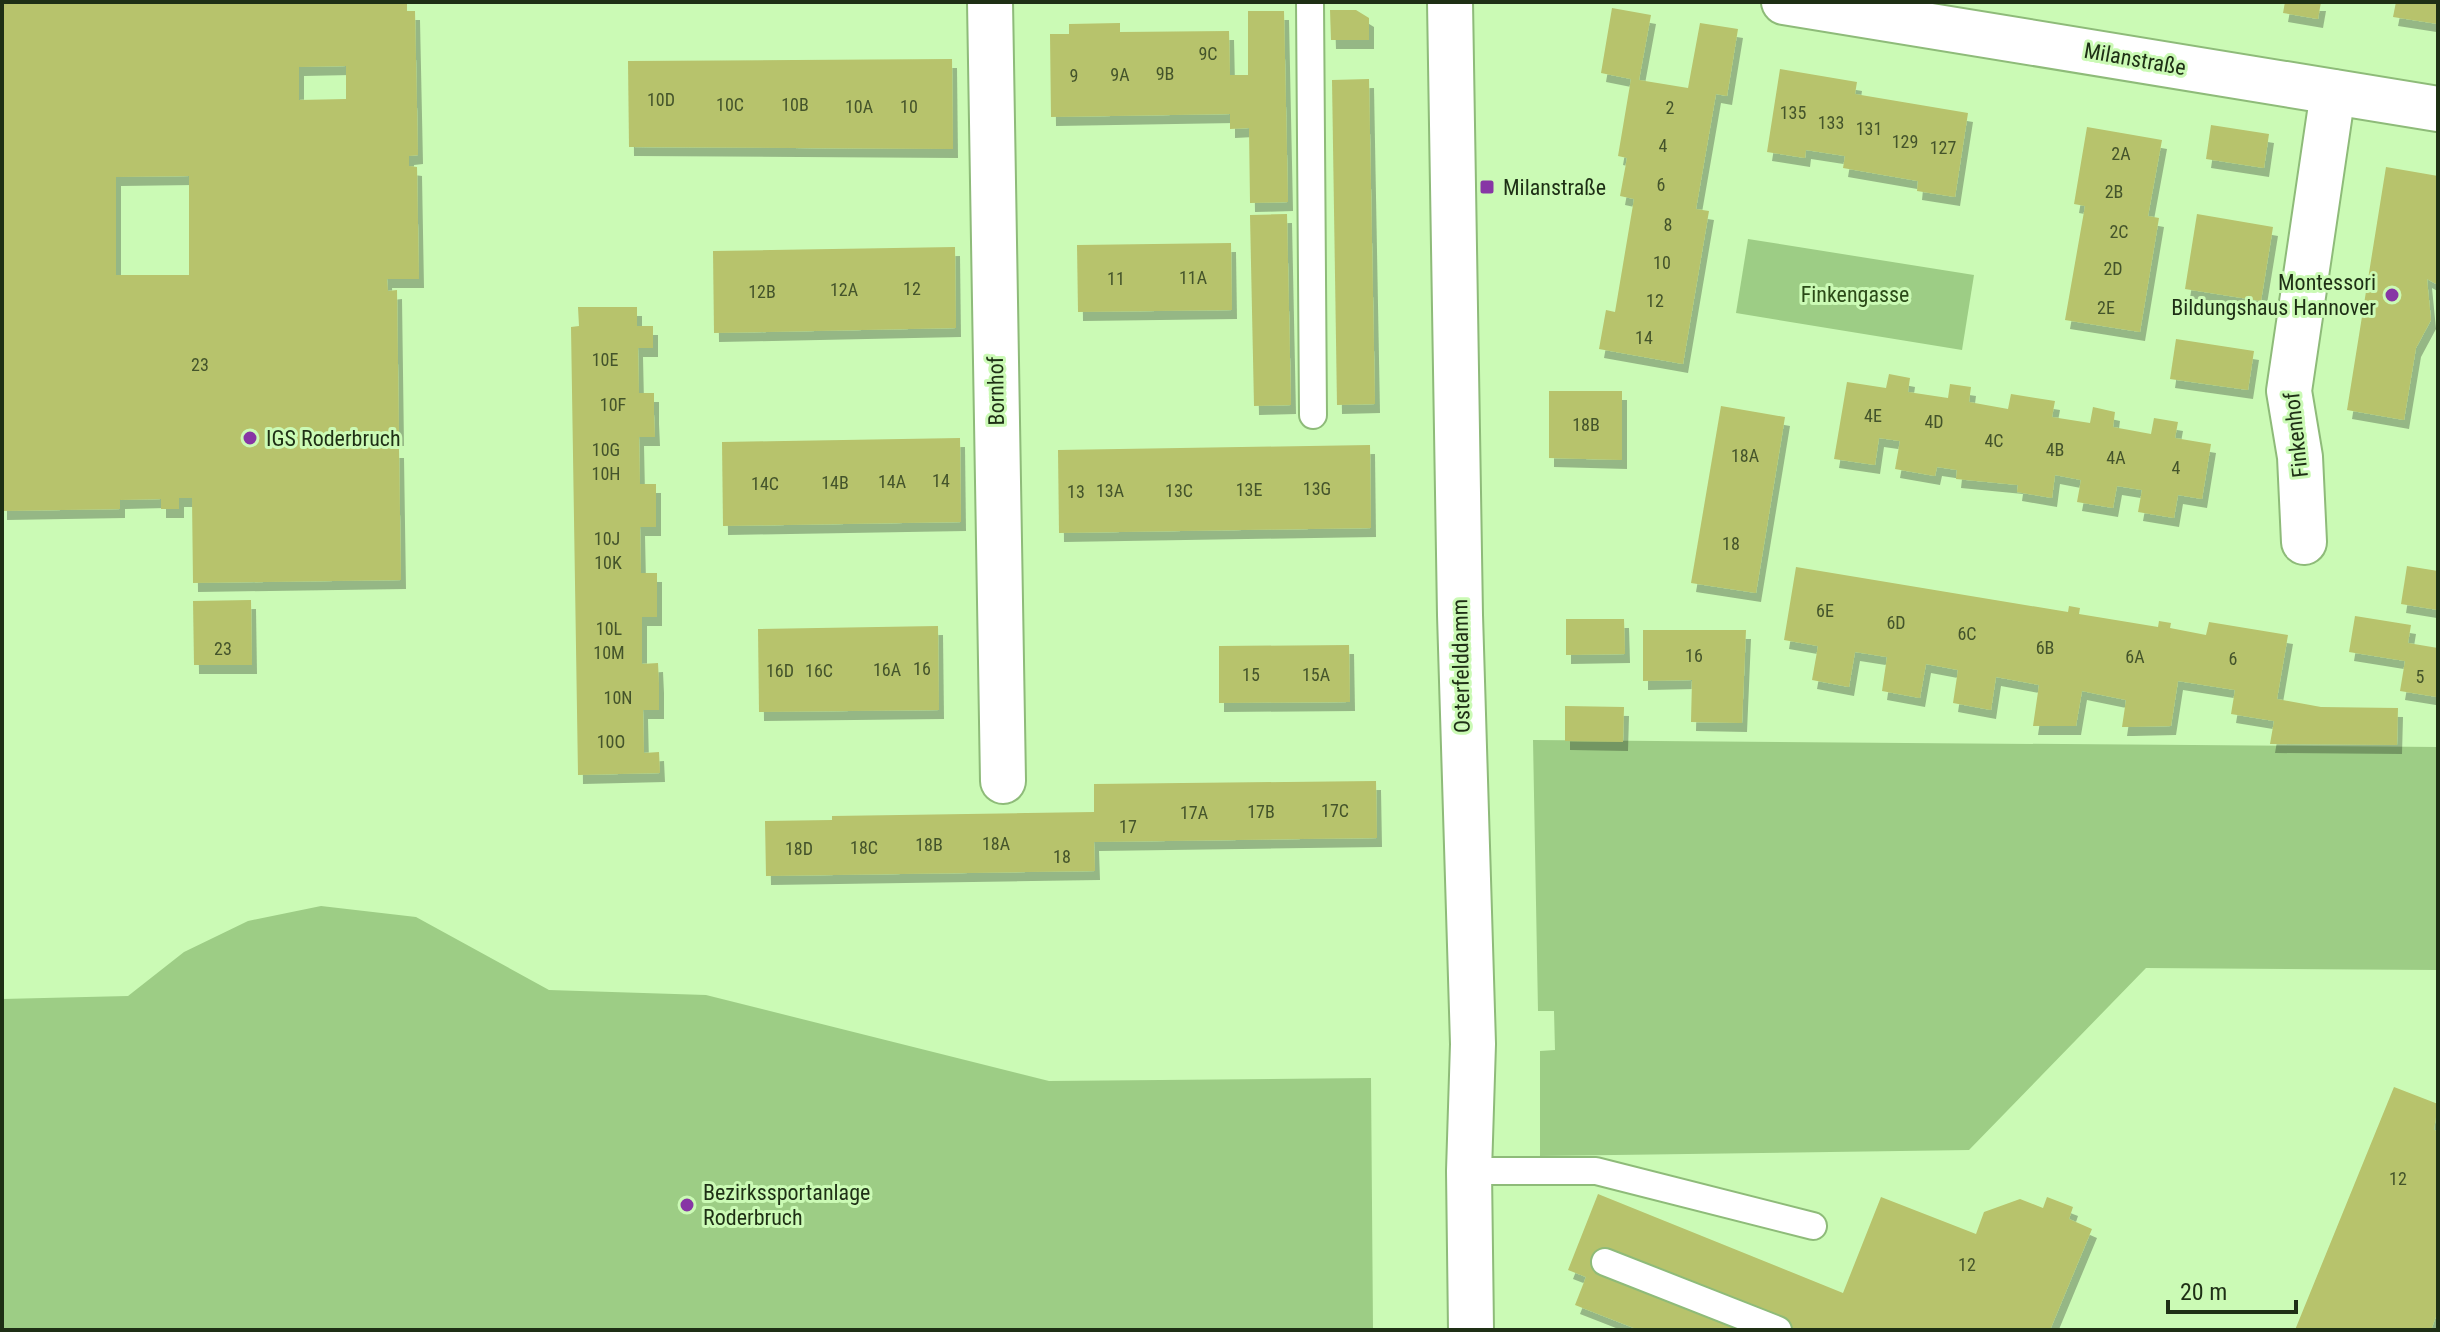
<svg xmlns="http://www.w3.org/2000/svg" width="2440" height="1332" viewBox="0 0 2440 1332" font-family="'Roboto Condensed',sans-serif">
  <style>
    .green { fill: #9dcd85 }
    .building { fill: #b7c36c; fill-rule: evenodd; filter: url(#shadow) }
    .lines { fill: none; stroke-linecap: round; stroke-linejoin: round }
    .lane-casing { stroke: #8ebb79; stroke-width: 30 }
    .street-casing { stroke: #8ebb79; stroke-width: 48 }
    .secondary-casing { stroke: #8ebb79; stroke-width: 48 }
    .lane { stroke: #fff; stroke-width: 26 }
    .street { stroke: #fff; stroke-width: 44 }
    .secondary { stroke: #fff; stroke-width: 44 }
    .poi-dot { fill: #8736a5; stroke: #cbfab5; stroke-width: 3 }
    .labels { text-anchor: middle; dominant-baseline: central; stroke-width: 6; stroke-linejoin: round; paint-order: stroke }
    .number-label { font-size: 18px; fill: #44542b }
    .street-label { font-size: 22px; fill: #1e2f15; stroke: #cbfab5 }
    .poi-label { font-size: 22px; fill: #1e2f15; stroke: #cbfab5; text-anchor: start }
    .park-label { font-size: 22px; fill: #2b4a18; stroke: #cbfab5 }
  </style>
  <defs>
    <filter id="shadow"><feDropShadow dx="5" dy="9" stdDeviation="0" flood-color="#0004"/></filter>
  </defs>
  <rect width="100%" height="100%" fill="#cbfab5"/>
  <!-- green -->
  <g class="green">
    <path d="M 1748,239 L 1974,275 L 1962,350 L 1736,313 Z"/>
    <path d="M 1533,740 L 2438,747 L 2438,970 L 2146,968 L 1969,1150 L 1540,1156 L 1540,1051 L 1555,1050 L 1554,1011 L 1538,1011 Z"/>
    <path d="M 321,906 L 416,917 L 549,990 L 706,995 L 1049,1081 L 1371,1078 L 1373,1330 L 2,1330 L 2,999 L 128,996 L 184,952 L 248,921 Z"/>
  </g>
  <!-- building -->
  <g class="building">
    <path d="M 2,2 L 407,2 L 407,11 L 415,11 L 418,155 L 409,156 L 409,166 L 417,167 L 419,279 L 387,279 L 388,291 L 397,290 L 399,437 L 389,437 L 390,449 L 399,449 L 401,580 L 193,583 L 192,498 L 179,498 L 179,509 L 161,509 L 161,499 L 120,500 L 120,509 L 2,511 ZM 346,66 L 346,99 L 299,100 L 299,67 ZM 189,176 L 189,275 L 116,275 L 116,177 Z"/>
    <path d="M 2285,2 L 2321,2 L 2318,19 L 2283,13 Z"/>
    <path d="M 2396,2 L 2438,2 L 2438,24 L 2393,17 Z"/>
    <path d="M 1612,8 L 1651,15 L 1639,80 L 1688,88 L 1700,23 L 1738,29 L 1727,96 L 1716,94 L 1696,209 L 1709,211 L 1683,364 L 1599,349 L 1606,310 L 1615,312 L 1634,199 L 1620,196 L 1627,158 L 1618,156 L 1631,79 L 1601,73 Z"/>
    <path d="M 1330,10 L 1356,10 L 1369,18 L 1369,40 L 1331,40 Z"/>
    <path d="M 1248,11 L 1284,11 L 1288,202 L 1250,203 L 1249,128 L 1230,129 L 1230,114 L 1051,117 L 1050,34 L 1069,34 L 1069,24 L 1120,23 L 1120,32 L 1229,31 L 1230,75 L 1248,75 Z"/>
    <path d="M 952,59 L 953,149 L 629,147 L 628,61 Z"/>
    <path d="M 1780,69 L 1857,82 L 1855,94 L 1968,113 L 1955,197 L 1917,191 L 1918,181 L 1843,168 L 1845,156 L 1806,150 L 1805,158 L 1767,152 Z"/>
    <path d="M 1369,79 L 1375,404 L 1337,405 L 1332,80 Z"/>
    <path d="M 2211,125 L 2269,134 L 2264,168 L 2206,159 Z"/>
    <path d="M 2087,127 L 2162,140 L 2148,216 L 2159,218 L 2140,332 L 2065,320 L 2085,206 L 2074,204 Z"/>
    <path d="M 2386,167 L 2438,176 L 2438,285 L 2427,279 L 2431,320 L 2416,348 L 2404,420 L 2347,410 Z"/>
    <path d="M 1287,214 L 1291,405 L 1254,406 L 1250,215 Z"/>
    <path d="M 2197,214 L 2273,227 L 2261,301 L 2185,289 Z"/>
    <path d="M 1231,243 L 1232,310 L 1078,312 L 1077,245 Z"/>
    <path d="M 955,247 L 956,328 L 714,333 L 713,251 Z"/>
    <path d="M 578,307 L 637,307 L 637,326 L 653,326 L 653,348 L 638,348 L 639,393 L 654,393 L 654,415 L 655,437 L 639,437 L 640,484 L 656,484 L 656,527 L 640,527 L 641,573 L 657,573 L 657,617 L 642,617 L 642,664 L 658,663 L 659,684 L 659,710 L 643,710 L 644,753 L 659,752 L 660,773 L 578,775 L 571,327 L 579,326 Z"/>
    <path d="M 2176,339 L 2254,351 L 2248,390 L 2170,379 Z"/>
    <path d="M 1889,374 L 1910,378 L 1908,392 L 1948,398 L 1950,384 L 1971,387 L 1969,402 L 2008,409 L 2011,394 L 2055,401 L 2052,417 L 2090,423 L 2093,407 L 2115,412 L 2113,427 L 2151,434 L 2154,418 L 2178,422 L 2175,438 L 2211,444 L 2202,499 L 2178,495 L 2174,518 L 2138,512 L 2142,490 L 2117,486 L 2113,508 L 2077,502 L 2081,480 L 2055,475 L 2052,498 L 2017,492 L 2018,485 L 1956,479 L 1957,470 L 1937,467 L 1935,476 L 1895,469 L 1900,441 L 1879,438 L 1875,465 L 1834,459 L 1847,382 L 1886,388 Z"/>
    <path d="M 1549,391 L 1622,391 L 1622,460 L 1549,458 Z"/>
    <path d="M 1721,406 L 1785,417 L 1756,593 L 1691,583 Z"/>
    <path d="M 960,438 L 961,522 L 723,526 L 722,442 Z"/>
    <path d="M 1370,445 L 1371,528 L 1059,533 L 1058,450 Z"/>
    <path d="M 2407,566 L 2438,571 L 2438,610 L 2401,604 Z"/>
    <path d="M 1796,567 L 2068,612 L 2069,606 L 2080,608 L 2079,614 L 2158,627 L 2159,621 L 2171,623 L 2170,628 L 2206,635 L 2209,622 L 2288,635 L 2277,699 L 2321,707 L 2398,708 L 2397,745 L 2270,744 L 2274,721 L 2231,714 L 2235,690 L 2178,681 L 2171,726 L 2128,727 L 2122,727 L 2126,700 L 2082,691 L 2076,726 L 2033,726 L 2039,685 L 1996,677 L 1991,710 L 1953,703 L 1958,670 L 1926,664 L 1920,698 L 1882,691 L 1887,657 L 1855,652 L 1849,687 L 1812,680 L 1818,646 L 1784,640 Z"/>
    <path d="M 251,600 L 252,665 L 194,665 L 193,601 Z"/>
    <path d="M 2355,616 L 2411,625 L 2408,643 L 2438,648 L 2437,697 L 2400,691 L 2405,661 L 2349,652 Z"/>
    <path d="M 1566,619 L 1624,619 L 1625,654 L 1566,655 Z"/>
    <path d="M 938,626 L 939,710 L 759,712 L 758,629 Z"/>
    <path d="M 1643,630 L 1746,630 L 1742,723 L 1691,722 L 1692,680 L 1643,681 Z"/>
    <path d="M 1349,645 L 1350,702 L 1219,703 L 1219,646 Z"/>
    <path d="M 1565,706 L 1624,707 L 1623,742 L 1565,741 Z"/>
    <path d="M 1376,781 L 1377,838 L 1094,842 L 1095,871 L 766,876 L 765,821 L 832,820 L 832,816 L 1094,812 L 1094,784 Z"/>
    <path d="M 2394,1087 L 2438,1104 L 2434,1130 L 2438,1131 L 2438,1311 L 2431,1330 L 2295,1330 Z"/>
    <path d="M 1598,1194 L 1843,1293 L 1881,1197 L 1976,1234 L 1984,1212 L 2020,1199 L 2043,1208 L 2047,1197 L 2073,1207 L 2069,1219 L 2092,1229 L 2050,1330 L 1639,1330 L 1575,1305 L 1586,1277 L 1568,1270 Z"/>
  </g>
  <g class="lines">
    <!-- lane casing -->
    <g class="lane-casing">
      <g id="lane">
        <path d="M 1310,2 L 1313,415"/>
        <path d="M 1469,1171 L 1596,1171 L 1813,1226"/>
        <path d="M 1605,1262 L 1778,1330"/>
      </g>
    </g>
    <!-- street casing -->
    <g class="street-casing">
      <g id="street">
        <path d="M 990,2 L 1003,781"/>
        <path d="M 1784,2 L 2438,109"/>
        <path d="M 2304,542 L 2300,457 L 2289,391 L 2333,92"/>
      </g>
    </g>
    <!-- secondary casing -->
    <g class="secondary-casing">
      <path id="secondary" d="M 1450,2 L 1460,615 L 1473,1044 L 1469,1171 L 1471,1330"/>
    </g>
    <!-- lane -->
    <use href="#lane" class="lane"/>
    <!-- street -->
    <use href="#street" class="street"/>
    <!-- secondary -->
    <use href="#secondary" class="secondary"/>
  </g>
  <!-- markers -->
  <g class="poi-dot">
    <rect x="1479" y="179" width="16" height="16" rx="4"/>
    <circle cx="2392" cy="295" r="8"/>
    <circle cx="250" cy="438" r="8"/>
    <circle cx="687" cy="1205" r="8"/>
  </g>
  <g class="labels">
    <!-- number labels -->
    <g class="number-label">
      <text x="1208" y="53">9C</text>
      <text x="1165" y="73">9B</text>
      <text x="1120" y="74">9A</text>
      <text x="1074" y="75">9</text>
      <text x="661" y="99">10D</text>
      <text x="730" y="104">10C</text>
      <text x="795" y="104">10B</text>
      <text x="859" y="106">10A</text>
      <text x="909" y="106">10</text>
      <text x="1670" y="107">2</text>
      <text x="1793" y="112">135</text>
      <text x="1831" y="122">133</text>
      <text x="1869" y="128">131</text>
      <text x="1905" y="141">129</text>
      <text x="1663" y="145">4</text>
      <text x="1943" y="147">127</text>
      <text x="2121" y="153">2A</text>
      <text x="1661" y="184">6</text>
      <text x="2114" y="191">2B</text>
      <text x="1668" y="224">8</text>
      <text x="2119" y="231">2C</text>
      <text x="1662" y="262">10</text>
      <text x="2113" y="268">2D</text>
      <text x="1193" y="277">11A</text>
      <text x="1116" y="278">11</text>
      <text x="912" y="288">12</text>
      <text x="844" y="289">12A</text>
      <text x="762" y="291">12B</text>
      <text x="1655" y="300">12</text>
      <text x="2106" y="307">2E</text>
      <text x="1644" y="337">14</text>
      <text x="605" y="359">10E</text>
      <text x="200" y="364">23</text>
      <text x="613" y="404">10F</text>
      <text x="1873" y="415">4E</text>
      <text x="1934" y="421">4D</text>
      <text x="1586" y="424">18B</text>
      <text x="1994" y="440">4C</text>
      <text x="606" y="449">10G</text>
      <text x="2055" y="449">4B</text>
      <text x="1745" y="455">18A</text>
      <text x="2116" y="457">4A</text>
      <text x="2176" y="467">4</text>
      <text x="606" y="473">10H</text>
      <text x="941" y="480">14</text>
      <text x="892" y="481">14A</text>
      <text x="835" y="482">14B</text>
      <text x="765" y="483">14C</text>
      <text x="1317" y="488">13G</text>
      <text x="1249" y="489">13E</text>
      <text x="1110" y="490">13A</text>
      <text x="1179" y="490">13C</text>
      <text x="1076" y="491">13</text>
      <text x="607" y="538">10J</text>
      <text x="1731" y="543">18</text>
      <text x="608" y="562">10K</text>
      <text x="1825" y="610">6E</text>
      <text x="1896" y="622">6D</text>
      <text x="609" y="628">10L</text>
      <text x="1967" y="633">6C</text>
      <text x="2045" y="647">6B</text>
      <text x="223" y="648">23</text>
      <text x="609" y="652">10M</text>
      <text x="1694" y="655">16</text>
      <text x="2135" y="656">6A</text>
      <text x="2233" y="658">6</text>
      <text x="922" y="668">16</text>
      <text x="887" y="669">16A</text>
      <text x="780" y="670">16D</text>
      <text x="819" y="670">16C</text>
      <text x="1251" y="674">15</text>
      <text x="1316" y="674">15A</text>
      <text x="2420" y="676">5</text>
      <text x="618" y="697">10N</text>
      <text x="611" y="741">10O</text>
      <text x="1335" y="810">17C</text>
      <text x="1261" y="811">17B</text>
      <text x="1194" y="812">17A</text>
      <text x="1128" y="826">17</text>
      <text x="996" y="843">18A</text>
      <text x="929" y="844">18B</text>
      <text x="864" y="847">18C</text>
      <text x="799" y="848">18D</text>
      <text x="1062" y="856">18</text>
      <text x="2398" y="1178">12</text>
      <text x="1967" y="1264">12</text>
    </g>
    <!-- street labels -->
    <g class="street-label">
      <text transform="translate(2135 59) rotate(10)">Milanstraße</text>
      <text transform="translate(996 391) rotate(-91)">Bornhof</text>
      <text transform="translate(2296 435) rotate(-96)">Finkenhof</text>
      <text transform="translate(1461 666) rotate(-91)">Osterfelddamm</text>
    </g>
    <!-- poi labels -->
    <g class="poi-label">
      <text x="1503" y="187">Milanstraße</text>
      <text x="2376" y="282" text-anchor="end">Montessori<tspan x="2376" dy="25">Bildungshaus Hannover</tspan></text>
      <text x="266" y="438">IGS Roderbruch</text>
      <text x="703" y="1192">Bezirkssportanlage<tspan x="703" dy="25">Roderbruch</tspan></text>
    </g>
    <!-- park labels -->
    <g class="park-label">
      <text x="1855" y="294">Finkengasse</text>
    </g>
  </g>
  <!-- border -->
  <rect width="2440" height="1332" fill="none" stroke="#1e2f15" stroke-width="8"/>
  <!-- scale -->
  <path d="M2168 1300v12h128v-12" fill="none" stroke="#1e2f15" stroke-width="4"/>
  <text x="2180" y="1300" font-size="24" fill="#1e2f15" stroke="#cbfab5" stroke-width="6" paint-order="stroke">20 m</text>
</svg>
